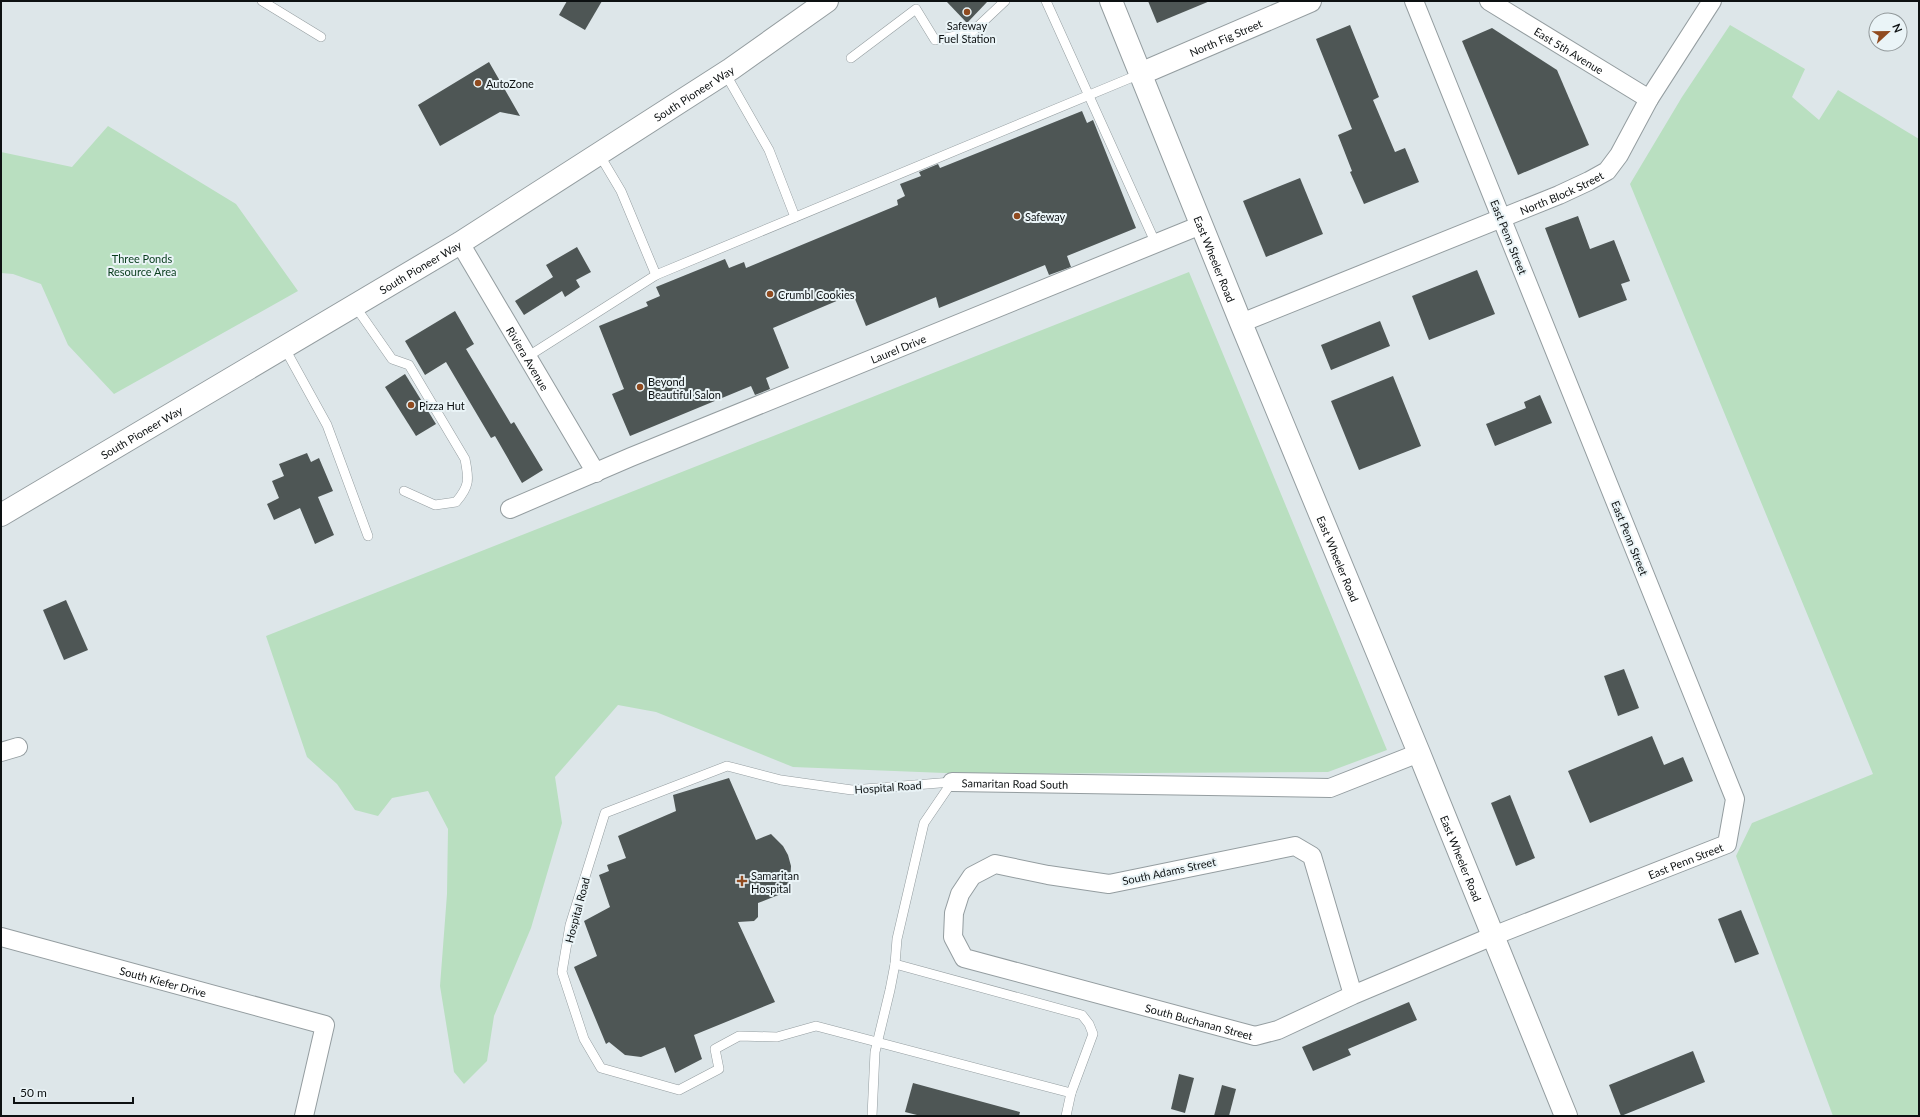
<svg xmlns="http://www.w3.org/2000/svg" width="1920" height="1117" viewBox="0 0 1920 1117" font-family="Lato,sans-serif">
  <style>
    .green { fill: #b9dfc0 }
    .building { fill: #4e5655 }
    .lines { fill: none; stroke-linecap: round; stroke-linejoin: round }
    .service-casing { stroke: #949da0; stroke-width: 10 }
    .minor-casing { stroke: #949da0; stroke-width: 20 }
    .tertiary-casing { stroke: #949da0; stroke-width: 24 }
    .secondary-casing { stroke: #949da0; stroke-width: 24 }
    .primary-casing { stroke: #949da0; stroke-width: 24 }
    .service { stroke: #fff; stroke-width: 9 }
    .minor { stroke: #fff; stroke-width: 18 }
    .tertiary { stroke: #fff; stroke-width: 22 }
    .secondary { stroke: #fff; stroke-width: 22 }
    .primary { stroke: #fff; stroke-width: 22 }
    .poi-dot { fill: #904b20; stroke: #eaf4f7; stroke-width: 1.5 }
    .labels { text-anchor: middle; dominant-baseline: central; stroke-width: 4; stroke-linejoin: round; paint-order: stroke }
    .poi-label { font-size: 11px; fill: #0d1112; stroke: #eaf4f7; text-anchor: start }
    .street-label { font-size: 11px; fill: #0d1112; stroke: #eaf4f7 }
    .park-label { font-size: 11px; fill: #073b1b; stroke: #eaf4f7 }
  </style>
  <rect width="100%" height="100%" fill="#dde6e9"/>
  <!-- green -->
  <g class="green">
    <path d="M 1730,25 L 1805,69 L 1792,97 L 1819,120 L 1838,90 L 1919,139 L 1919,1116 L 1833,1116 L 1736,856 L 1752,823 L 1873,774 L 1630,184 L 1682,97 Z"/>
    <path d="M 108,126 L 236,204 L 298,291 L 114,394 L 68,345 L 41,284 L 13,274 L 1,273 L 1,152 L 72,167 Z"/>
    <path d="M 1189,272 L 1387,750 L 1328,772 L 970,774 L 793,767 L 656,712 L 618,705 L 555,777 L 562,823 L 531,928 L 494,1016 L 487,1061 L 464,1084 L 454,1072 L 440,986 L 447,894 L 448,829 L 428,791 L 392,798 L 378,816 L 355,810 L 337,784 L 307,757 L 266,636 Z"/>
  </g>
  <!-- building -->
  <g class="building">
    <path d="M 567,1 L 602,1 L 585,30 L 559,15 Z"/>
    <path d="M 946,1 L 988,1 L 967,23 Z"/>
    <path d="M 1148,1 L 1210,1 L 1157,23 Z"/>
    <path d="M 1350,25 L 1379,97 L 1373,100 L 1395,152 L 1405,148 L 1419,182 L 1364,204 L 1350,172 L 1352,171 L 1338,135 L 1352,129 L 1316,39 Z"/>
    <path d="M 1492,28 L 1557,70 L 1589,145 L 1518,175 L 1462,41 Z"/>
    <path d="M 489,62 L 520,116 L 500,112 L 440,146 L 418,105 Z"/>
    <path d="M 1082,111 L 1087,123 L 1093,120 L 1136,228 L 1067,256 L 1071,267 L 1049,275 L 1045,265 L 939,308 L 936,297 L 866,326 L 853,294 L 773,328 L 789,368 L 766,378 L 770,389 L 755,395 L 751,386 L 630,436 L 612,394 L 624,389 L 599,326 L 648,306 L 646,302 L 660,296 L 656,287 L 725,259 L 729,268 L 744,262 L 746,268 L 898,205 L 897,200 L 905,196 L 900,184 L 921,176 L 919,172 L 938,164 L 940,168 Z"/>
    <path d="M 1300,178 L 1323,234 L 1266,257 L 1243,201 Z"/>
    <path d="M 1578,216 L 1590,249 L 1614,240 L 1630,281 L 1621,284 L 1627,300 L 1579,318 L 1545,228 Z"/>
    <path d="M 577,247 L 591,272 L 576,280 L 580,287 L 565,297 L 562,291 L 524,315 L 515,301 L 553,277 L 546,265 Z"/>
    <path d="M 1477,270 L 1495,314 L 1429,340 L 1412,296 Z"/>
    <path d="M 455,311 L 474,344 L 466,349 L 511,424 L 514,422 L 543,470 L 522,483 L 495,436 L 491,438 L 446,362 L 425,375 L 405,341 Z"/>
    <path d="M 1380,321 L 1390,346 L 1331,370 L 1321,345 Z"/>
    <path d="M 405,374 L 436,424 L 416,436 L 385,387 Z"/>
    <path d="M 1393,376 L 1421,446 L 1359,470 L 1331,401 Z"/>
    <path d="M 1540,395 L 1552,423 L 1495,446 L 1486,424 L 1526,408 L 1524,402 Z"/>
    <path d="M 307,453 L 311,462 L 319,458 L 333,491 L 318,497 L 334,535 L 315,544 L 300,508 L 274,520 L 267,504 L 279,498 L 272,481 L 284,476 L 279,464 Z"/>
    <path d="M 66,600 L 88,650 L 64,660 L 43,610 Z"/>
    <path d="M 1624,669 L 1639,708 L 1618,716 L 1604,676 Z"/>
    <path d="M 1652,736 L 1664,765 L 1683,757 L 1693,781 L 1590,823 L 1568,771 Z"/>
    <path d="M 729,778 L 756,840 L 771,834 L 783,846 L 788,855 L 791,866 L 790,883 L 784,886 L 786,892 L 758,903 L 758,917 L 754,921 L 738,922 L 775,1002 L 694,1035 L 702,1059 L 675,1073 L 665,1047 L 641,1057 L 625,1055 L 609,1042 L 606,1044 L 574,967 L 597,956 L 584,921 L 610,907 L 599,875 L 609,871 L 607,865 L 626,858 L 618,836 L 676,811 L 673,795 Z"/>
    <path d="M 1510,795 L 1535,858 L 1516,866 L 1491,803 Z"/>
    <path d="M 1741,910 L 1759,954 L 1735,963 L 1718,919 Z"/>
    <path d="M 1409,1002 L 1417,1020 L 1348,1049 L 1351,1055 L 1313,1071 L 1302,1047 Z"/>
    <path d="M 1693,1051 L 1705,1082 L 1621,1116 L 1609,1085 Z"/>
    <path d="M 1179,1074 L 1194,1078 L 1185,1113 L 1171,1109 Z"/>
    <path d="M 913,1083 L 1020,1112 L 1019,1116 L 921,1116 L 905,1112 Z"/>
    <path d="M 1222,1085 L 1236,1089 L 1229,1116 L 1214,1116 Z"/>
  </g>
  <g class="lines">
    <!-- service casing -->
    <g class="service-casing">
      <g id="service">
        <path d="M 262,1 L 321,37"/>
        <path d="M 1046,1 L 1156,244"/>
        <path d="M 851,58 L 916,9 L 935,40 L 971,33 L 1005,1"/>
        <path d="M 725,73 L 769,150 L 795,217"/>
        <path d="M 599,154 L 621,191 L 656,275"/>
        <path d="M 355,306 L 392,359 L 409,365 L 465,459 C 469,479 470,486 456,502 L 435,505 L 404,491"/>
        <path d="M 284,347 L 327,425 L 368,536"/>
        <path d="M 527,357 L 656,275 L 1140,74"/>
        <path d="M 952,782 L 852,790 L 781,780 L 727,766 L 605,813 L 570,925 L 562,972 L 584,1039 L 601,1068 L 679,1090 L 719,1069 L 715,1049 L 739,1036 L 777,1037 L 816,1026 L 1071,1093"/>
        <path d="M 895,964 L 1082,1015 L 1089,1024 L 1093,1034 L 1071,1093 L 1066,1116"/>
        <path d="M 872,1116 L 875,1052 L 890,990 L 895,964 L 897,939 L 924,823 L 952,782"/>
      </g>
    </g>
    <!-- minor casing -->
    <g class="minor-casing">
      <g id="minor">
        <path id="s1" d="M 1489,1 L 1649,99"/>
        <path id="s2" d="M 460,243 L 596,473"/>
        <path id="s3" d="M 1241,323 L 1559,195 L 1589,181 L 1607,171 L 1619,155 L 1649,99 L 1712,1"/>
        <path id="s4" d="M 510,509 L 631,457 L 1201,225"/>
        <path d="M 1,752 L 18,747"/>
        <path id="s5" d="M 952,782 L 1330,788 L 1419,753"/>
        <path id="s6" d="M 1,937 L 325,1025 L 304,1116"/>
        <path id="s7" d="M 1353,995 L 1312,856 L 1295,846 L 1109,884 L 1048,875 L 995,864 L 972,876 L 960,894 L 954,913 L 953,937 L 964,958 L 1255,1036 L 1278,1030 L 1353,995 L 1493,936 L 1727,844 L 1735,799 L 1414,1"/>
      </g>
    </g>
    <!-- tertiary casing -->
    <g class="tertiary-casing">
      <g id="tertiary">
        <path id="s8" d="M 1140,74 L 1310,1"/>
      </g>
    </g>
    <!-- secondary casing -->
    <g class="secondary-casing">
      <g id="secondary">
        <path id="s9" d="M 1111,1 L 1241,323 L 1419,753 L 1566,1116"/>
      </g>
    </g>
    <!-- primary casing -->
    <g class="primary-casing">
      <g id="primary">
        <path id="s10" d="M 1,515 L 460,243 L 731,69 L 827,1"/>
      </g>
    </g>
    <!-- service -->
    <use href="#service" class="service"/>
    <!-- minor -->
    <use href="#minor" class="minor"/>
    <!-- tertiary -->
    <use href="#tertiary" class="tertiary"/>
    <!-- secondary -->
    <use href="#secondary" class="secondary"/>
    <!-- primary -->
    <use href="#primary" class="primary"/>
  </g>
  <!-- markers -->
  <g class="poi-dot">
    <circle cx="967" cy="12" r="4"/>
    <circle cx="478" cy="83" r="4"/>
    <circle cx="1017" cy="216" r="4"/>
    <circle cx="770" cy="294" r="4"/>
    <circle cx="640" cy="387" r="4"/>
    <circle cx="411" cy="405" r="4"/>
    <path d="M740 875h4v4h4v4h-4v4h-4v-4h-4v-4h4z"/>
  </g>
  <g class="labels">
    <!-- poi labels -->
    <g class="poi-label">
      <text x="967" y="25" text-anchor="middle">Safeway<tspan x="967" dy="13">Fuel Station</tspan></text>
      <text x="486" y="83">AutoZone</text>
      <text x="1025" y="216">Safeway</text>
      <text x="778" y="294">Crumbl Cookies</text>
      <text x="648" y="381">Beyond<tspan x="648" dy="13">Beautiful Salon</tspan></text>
      <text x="419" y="405">Pizza Hut</text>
      <text x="751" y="875">Samaritan<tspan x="751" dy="13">Hospital</tspan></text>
    </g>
    <!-- street labels -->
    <g class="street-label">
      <text stroke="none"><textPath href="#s8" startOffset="93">North Fig Street</textPath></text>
      <text stroke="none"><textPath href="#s1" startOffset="94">East 5th Avenue</textPath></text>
      <text stroke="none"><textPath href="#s10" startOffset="811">South Pioneer Way</textPath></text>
      <text stroke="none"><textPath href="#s3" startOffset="346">North Block Street</textPath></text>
      <text transform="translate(1509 237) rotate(68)">East Penn Street</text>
      <text stroke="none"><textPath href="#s9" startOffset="278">East Wheeler Road</textPath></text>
      <text stroke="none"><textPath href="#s10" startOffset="487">South Pioneer Way</textPath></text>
      <text stroke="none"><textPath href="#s4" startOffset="420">Laurel Drive</textPath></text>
      <text stroke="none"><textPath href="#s2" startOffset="134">Riviera Avenue</textPath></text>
      <text stroke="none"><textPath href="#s10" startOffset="163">South Pioneer Way</textPath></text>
      <text transform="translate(1630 538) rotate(68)">East Penn Street</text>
      <text stroke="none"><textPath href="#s9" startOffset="602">East Wheeler Road</textPath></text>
      <text stroke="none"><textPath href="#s5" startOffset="63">Samaritan Road South</textPath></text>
      <text transform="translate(888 787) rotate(-4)">Hospital Road</text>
      <text stroke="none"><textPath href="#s9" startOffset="926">East Wheeler Road</textPath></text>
      <text stroke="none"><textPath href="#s7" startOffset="1352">East Penn Street</textPath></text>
      <text transform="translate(1169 871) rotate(-12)">South Adams Street</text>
      <text transform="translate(577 910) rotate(-75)">Hospital Road</text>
      <text stroke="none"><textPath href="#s6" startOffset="168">South Kiefer Drive</textPath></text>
      <text stroke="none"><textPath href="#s7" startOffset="829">South Buchanan Street</textPath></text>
    </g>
    <!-- park labels -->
    <g class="park-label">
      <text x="142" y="258">Three Ponds<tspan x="142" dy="13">Resource Area</tspan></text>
    </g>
  </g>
  <!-- border -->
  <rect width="1920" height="1117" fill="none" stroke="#0d1112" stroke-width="4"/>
  <!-- north arrow -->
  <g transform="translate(1888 32) rotate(68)"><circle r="19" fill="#eaf4f7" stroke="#92999b"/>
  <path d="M0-3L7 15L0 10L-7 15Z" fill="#904b20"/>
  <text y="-6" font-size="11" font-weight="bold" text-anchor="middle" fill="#0d1112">N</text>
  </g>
  <!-- scale -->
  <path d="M14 1097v6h119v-6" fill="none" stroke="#0d1112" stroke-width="2"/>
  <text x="20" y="1097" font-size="12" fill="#0d1112" stroke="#eaf4f7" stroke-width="3" paint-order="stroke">50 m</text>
</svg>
